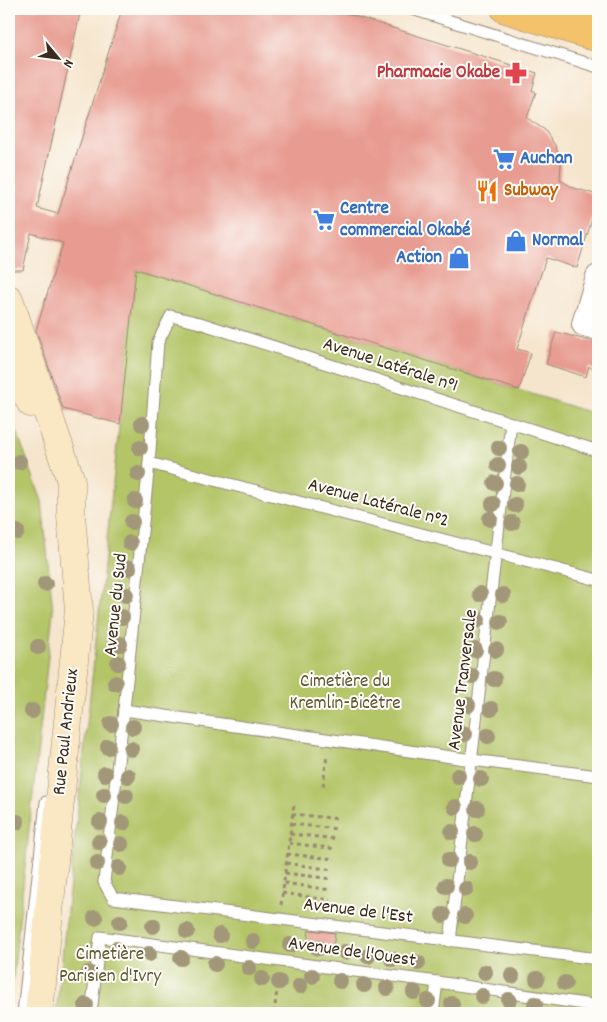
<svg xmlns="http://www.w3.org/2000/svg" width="607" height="1022" viewBox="0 0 607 1022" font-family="Dekko,sans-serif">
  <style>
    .green { fill: #b4c568; stroke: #787843 }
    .building { fill: #e89b91 }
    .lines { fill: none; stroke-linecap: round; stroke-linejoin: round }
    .service-casing { stroke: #988876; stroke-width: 13 }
    .minor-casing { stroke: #988876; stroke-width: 26 }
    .secondary-casing { stroke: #988876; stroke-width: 29 }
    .primary-casing { stroke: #988876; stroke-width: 29 }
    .path { stroke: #988876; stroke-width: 3; stroke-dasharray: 4 4; stroke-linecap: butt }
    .service { stroke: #fff; stroke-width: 11 }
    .minor { stroke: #fff; stroke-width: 24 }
    .secondary { stroke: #fae7c3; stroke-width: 28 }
    .primary { stroke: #f3c26a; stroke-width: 28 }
    .tree { fill: #a39779 }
    .labels { text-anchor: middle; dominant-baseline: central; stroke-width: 4; stroke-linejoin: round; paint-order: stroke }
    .health-label { font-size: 19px; font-weight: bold; fill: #be3a42; stroke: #fdfcf7; text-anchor: end }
    .shop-label { font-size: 19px; font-weight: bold; fill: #366cbe; stroke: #fdfcf7; text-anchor: start }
    .food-label { font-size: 19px; font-weight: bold; fill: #c56008; stroke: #fdfcf7; text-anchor: start }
    .street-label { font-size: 19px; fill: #3b2a1e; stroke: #fdfcf7 }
    .park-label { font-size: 19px; fill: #5f5834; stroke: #fdfcf7 }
  </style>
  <rect width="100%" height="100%" fill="#fdfcf7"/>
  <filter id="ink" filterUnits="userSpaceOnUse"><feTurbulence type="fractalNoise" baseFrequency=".02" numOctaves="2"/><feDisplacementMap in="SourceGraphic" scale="10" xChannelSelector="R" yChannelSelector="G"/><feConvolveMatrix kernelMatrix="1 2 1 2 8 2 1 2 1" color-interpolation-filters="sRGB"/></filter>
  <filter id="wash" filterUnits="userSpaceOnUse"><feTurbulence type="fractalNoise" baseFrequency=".0096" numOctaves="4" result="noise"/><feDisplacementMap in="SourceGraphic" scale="20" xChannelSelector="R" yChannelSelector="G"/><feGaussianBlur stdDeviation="1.12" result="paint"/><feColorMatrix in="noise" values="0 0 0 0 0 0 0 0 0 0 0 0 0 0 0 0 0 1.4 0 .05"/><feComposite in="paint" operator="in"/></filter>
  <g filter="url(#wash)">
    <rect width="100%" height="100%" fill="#f6e5cd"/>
    <!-- green -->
    <g class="green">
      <path d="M 136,269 L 598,415 L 598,1013 L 56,1013 Z"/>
      <path d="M 9,410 L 42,501 L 53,611 L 9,1013 Z"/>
    </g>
    <g id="blocks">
      <!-- building -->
      <g class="building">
        <path d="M 9,9 L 81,9 L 37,208 L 58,214 L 122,9 L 332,9 L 537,73 L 532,90 L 536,92 L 527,118 L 545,130 L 556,147 L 561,164 L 560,180 L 574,188 L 598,195 L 598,200 L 577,268 L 546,258 L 517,349 L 531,353 L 519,390 L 136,269 L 120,424 L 63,409 L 36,330 L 63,243 L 31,233 L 23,270 L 9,270 Z"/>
        <path d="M 556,332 L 598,343 L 598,375 L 589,366 L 586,377 L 546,364 Z"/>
        <path d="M 309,930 L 335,933 L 333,948 L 307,945 Z"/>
      </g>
    </g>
  </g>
  <g filter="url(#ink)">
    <use href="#blocks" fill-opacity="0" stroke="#988876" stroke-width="1"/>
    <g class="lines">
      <!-- service casing -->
      <g class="service-casing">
        <g id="service">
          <path d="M 412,9 L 598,67"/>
          <path d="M 598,451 L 200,323 L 171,316 L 158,342 L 149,463 L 124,710 L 104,882 L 113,898 L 598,959"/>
          <path d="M 149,463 L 598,580"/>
          <path d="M 124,710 L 472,760 L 598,776"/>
          <path d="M 450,941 L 511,423"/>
          <path d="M 23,1013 L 46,802"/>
          <path d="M 91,1013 L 100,937 L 437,982 L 598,1006"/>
          <path d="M 433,1013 L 437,982"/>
        </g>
      </g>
      <!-- minor casing -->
      <g class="minor-casing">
        <path id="minor" d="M 598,277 L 584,324 L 598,328"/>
      </g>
      <!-- secondary casing -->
      <g class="secondary-casing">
        <g id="secondary">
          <path d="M 9,299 L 71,481 L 71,515 L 79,610 L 39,1013"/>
          <path d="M 9,363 L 31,403"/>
        </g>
      </g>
      <!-- primary casing -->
      <g class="primary-casing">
        <g id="primary">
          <path d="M 505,9 L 598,38"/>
          <path d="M 575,9 L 598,16"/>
        </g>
      </g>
      <!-- path -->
      <g class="path">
        <path d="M 323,786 L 327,755"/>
        <path d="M 292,814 L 340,819"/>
        <path d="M 291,824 L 338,829"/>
        <path d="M 290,834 L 337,839"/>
        <path d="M 289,843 L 336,849"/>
        <path d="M 287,854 L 335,859"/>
        <path d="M 286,863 L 333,870"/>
        <path d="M 285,873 L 332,879"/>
        <path d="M 284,883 L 331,890"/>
        <path d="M 282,893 L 330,900"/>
        <path d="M 281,905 L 294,804"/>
        <path d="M 274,1013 L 279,976"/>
      </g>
      <!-- service -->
      <use href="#service" class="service"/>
      <!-- minor -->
      <use href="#minor" class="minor"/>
      <!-- secondary -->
      <use href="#secondary" class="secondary"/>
      <!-- primary -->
      <use href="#primary" class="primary"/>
    </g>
    <!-- trees -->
    <g class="tree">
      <circle cx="142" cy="424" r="8"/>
      <circle cx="140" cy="448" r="8"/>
      <circle cx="499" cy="448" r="8"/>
      <circle cx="521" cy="452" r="8"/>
      <circle cx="19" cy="462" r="8"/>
      <circle cx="498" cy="465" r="8"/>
      <circle cx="519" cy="467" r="8"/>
      <circle cx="138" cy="474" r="8"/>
      <circle cx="495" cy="483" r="8"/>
      <circle cx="517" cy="484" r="8"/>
      <circle cx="135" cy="501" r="8"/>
      <circle cx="493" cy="504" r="8"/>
      <circle cx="515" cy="505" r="8"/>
      <circle cx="490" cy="519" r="8"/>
      <circle cx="132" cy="522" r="8"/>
      <circle cx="512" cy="523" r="8"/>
      <circle cx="17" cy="532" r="8"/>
      <circle cx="130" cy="543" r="8"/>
      <circle cx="129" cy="568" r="8"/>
      <circle cx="45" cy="584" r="8"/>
      <circle cx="480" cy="594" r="8"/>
      <circle cx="126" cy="595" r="8"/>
      <circle cx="503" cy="595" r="8"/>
      <circle cx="122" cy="617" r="8"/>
      <circle cx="478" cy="620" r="8"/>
      <circle cx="500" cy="622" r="8"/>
      <circle cx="120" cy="644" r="8"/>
      <circle cx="38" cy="647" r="8"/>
      <circle cx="475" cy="650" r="8"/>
      <circle cx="496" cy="650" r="8"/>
      <circle cx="118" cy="663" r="8"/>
      <circle cx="472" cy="676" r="8"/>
      <circle cx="494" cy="679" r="8"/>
      <circle cx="115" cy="683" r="8"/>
      <circle cx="468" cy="705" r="8"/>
      <circle cx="491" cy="709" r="8"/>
      <circle cx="32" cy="711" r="8"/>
      <circle cx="111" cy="724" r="8"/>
      <circle cx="133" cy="727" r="8"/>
      <circle cx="465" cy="734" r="8"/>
      <circle cx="488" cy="736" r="8"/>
      <circle cx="108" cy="747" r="8"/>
      <circle cx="131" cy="749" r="8"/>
      <circle cx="105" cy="774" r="8"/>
      <circle cx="128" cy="776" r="8"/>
      <circle cx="458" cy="776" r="8"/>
      <circle cx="481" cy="779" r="8"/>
      <circle cx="104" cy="795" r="8"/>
      <circle cx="126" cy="796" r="8"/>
      <circle cx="455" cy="807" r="8"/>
      <circle cx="477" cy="809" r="8"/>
      <circle cx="17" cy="822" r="8"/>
      <circle cx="100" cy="822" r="8"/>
      <circle cx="123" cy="823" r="8"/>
      <circle cx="452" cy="832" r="8"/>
      <circle cx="475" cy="834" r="8"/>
      <circle cx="99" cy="842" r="8"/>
      <circle cx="121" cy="844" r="8"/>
      <circle cx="449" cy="860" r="8"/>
      <circle cx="470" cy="862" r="8"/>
      <circle cx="97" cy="863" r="8"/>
      <circle cx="119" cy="868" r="8"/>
      <circle cx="446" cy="886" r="8"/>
      <circle cx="466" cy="889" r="8"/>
      <circle cx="443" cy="915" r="8"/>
      <circle cx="465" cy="916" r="8"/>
      <circle cx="95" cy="918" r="8"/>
      <circle cx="120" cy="922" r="8"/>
      <circle cx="153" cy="926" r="8"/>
      <circle cx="187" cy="931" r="8"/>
      <circle cx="220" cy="935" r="8"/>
      <circle cx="253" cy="941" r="8"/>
      <circle cx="290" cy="945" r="8"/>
      <circle cx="318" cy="948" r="8"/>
      <circle cx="116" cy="949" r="8"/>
      <circle cx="345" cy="952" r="8"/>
      <circle cx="149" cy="954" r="8"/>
      <circle cx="368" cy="956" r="8"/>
      <circle cx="181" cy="958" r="8"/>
      <circle cx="392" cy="959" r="8"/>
      <circle cx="418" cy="963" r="8"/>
      <circle cx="215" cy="964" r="8"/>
      <circle cx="249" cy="968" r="8"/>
      <circle cx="485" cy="972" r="8"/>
      <circle cx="89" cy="973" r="8"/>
      <circle cx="312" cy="976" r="8"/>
      <circle cx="512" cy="976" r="8"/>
      <circle cx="262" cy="979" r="8"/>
      <circle cx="537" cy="979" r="8"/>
      <circle cx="340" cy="981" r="8"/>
      <circle cx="279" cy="982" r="8"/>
      <circle cx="565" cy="983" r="8"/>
      <circle cx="364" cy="985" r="8"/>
      <circle cx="300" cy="986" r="8"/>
      <circle cx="387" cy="988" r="8"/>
      <circle cx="414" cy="992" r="8"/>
      <circle cx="482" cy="996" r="8"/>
      <circle cx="509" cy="1000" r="8"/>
      <circle cx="428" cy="1001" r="8"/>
      <circle cx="452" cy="1004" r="8"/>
      <circle cx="535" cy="1004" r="8"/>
      <circle cx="86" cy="1005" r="8"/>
    </g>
  </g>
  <!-- icons -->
  <defs>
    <g id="pharmacy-bare" transform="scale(1.725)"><path d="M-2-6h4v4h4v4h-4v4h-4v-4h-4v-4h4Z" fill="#e0444e" stroke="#fdfcf7" stroke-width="2.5" paint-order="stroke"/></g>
    <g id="supermarket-bare" transform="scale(1.725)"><path d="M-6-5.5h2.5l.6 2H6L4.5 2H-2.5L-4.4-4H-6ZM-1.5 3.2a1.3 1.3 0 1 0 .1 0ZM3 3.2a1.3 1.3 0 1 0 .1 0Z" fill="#3f7fe0" stroke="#fdfcf7" stroke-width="2.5" paint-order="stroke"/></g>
    <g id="restaurant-bare" transform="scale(1.725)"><path d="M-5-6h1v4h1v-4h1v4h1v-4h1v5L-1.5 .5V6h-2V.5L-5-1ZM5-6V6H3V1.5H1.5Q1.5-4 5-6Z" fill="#e8710a" stroke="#fdfcf7" stroke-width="2.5" paint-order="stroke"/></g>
    <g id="shop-bare" transform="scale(1.725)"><path d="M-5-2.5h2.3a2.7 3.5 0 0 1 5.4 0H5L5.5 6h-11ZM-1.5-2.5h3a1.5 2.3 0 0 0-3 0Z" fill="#3f7fe0" stroke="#fdfcf7" stroke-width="2.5" paint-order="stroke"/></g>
  </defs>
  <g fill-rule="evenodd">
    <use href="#pharmacy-bare" x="516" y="73"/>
    <use href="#supermarket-bare" x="504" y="159"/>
    <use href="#restaurant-bare" x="487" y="191"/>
    <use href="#supermarket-bare" x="324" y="220"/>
    <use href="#shop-bare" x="516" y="241"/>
    <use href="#shop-bare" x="459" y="258"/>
  </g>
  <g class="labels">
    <!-- health labels -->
    <g class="health-label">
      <text x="500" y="73">Pharmacie Okabe</text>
    </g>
    <!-- shop labels -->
    <g class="shop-label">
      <text x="520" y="159">Auchan</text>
      <text x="340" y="209">Centre<tspan x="340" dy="22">commercial Okabé</tspan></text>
      <text x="532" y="241">Normal</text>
      <text x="442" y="258" text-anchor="end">Action</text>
    </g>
    <!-- food labels -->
    <g class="food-label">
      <text x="504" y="191">Subway</text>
    </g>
    <!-- street labels -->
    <g class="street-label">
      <text transform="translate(390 366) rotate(18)">Avenue Latérale n°1</text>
      <text transform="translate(378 504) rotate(15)">Avenue Latérale n°2</text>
      <text transform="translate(117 605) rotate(-84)">Avenue du Sud</text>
      <text transform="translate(464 680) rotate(-83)">Avenue Tranversale</text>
      <text transform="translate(67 732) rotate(-84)">Rue Paul Andrieux</text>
      <text transform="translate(358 912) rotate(7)">Avenue de l'Est</text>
      <text transform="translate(352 953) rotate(8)">Avenue de l'Ouest</text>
    </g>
    <!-- park labels -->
    <g class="park-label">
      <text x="345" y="682">Cimetière du<tspan x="345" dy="22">Kremlin-Bicêtre</tspan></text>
      <text x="110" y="955">Cimetière<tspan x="110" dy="22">Parisien d'Ivry</tspan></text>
    </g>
  </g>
  <!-- margin -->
  <rect width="607" height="1022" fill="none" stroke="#fdfcf7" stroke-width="30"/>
  <!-- north arrow -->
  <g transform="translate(58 58) rotate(119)" stroke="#fdfcf7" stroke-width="4" paint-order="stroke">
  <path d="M0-4L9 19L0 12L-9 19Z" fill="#3b2a1e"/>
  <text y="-8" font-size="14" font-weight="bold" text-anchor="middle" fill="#3b2a1e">N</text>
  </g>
</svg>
